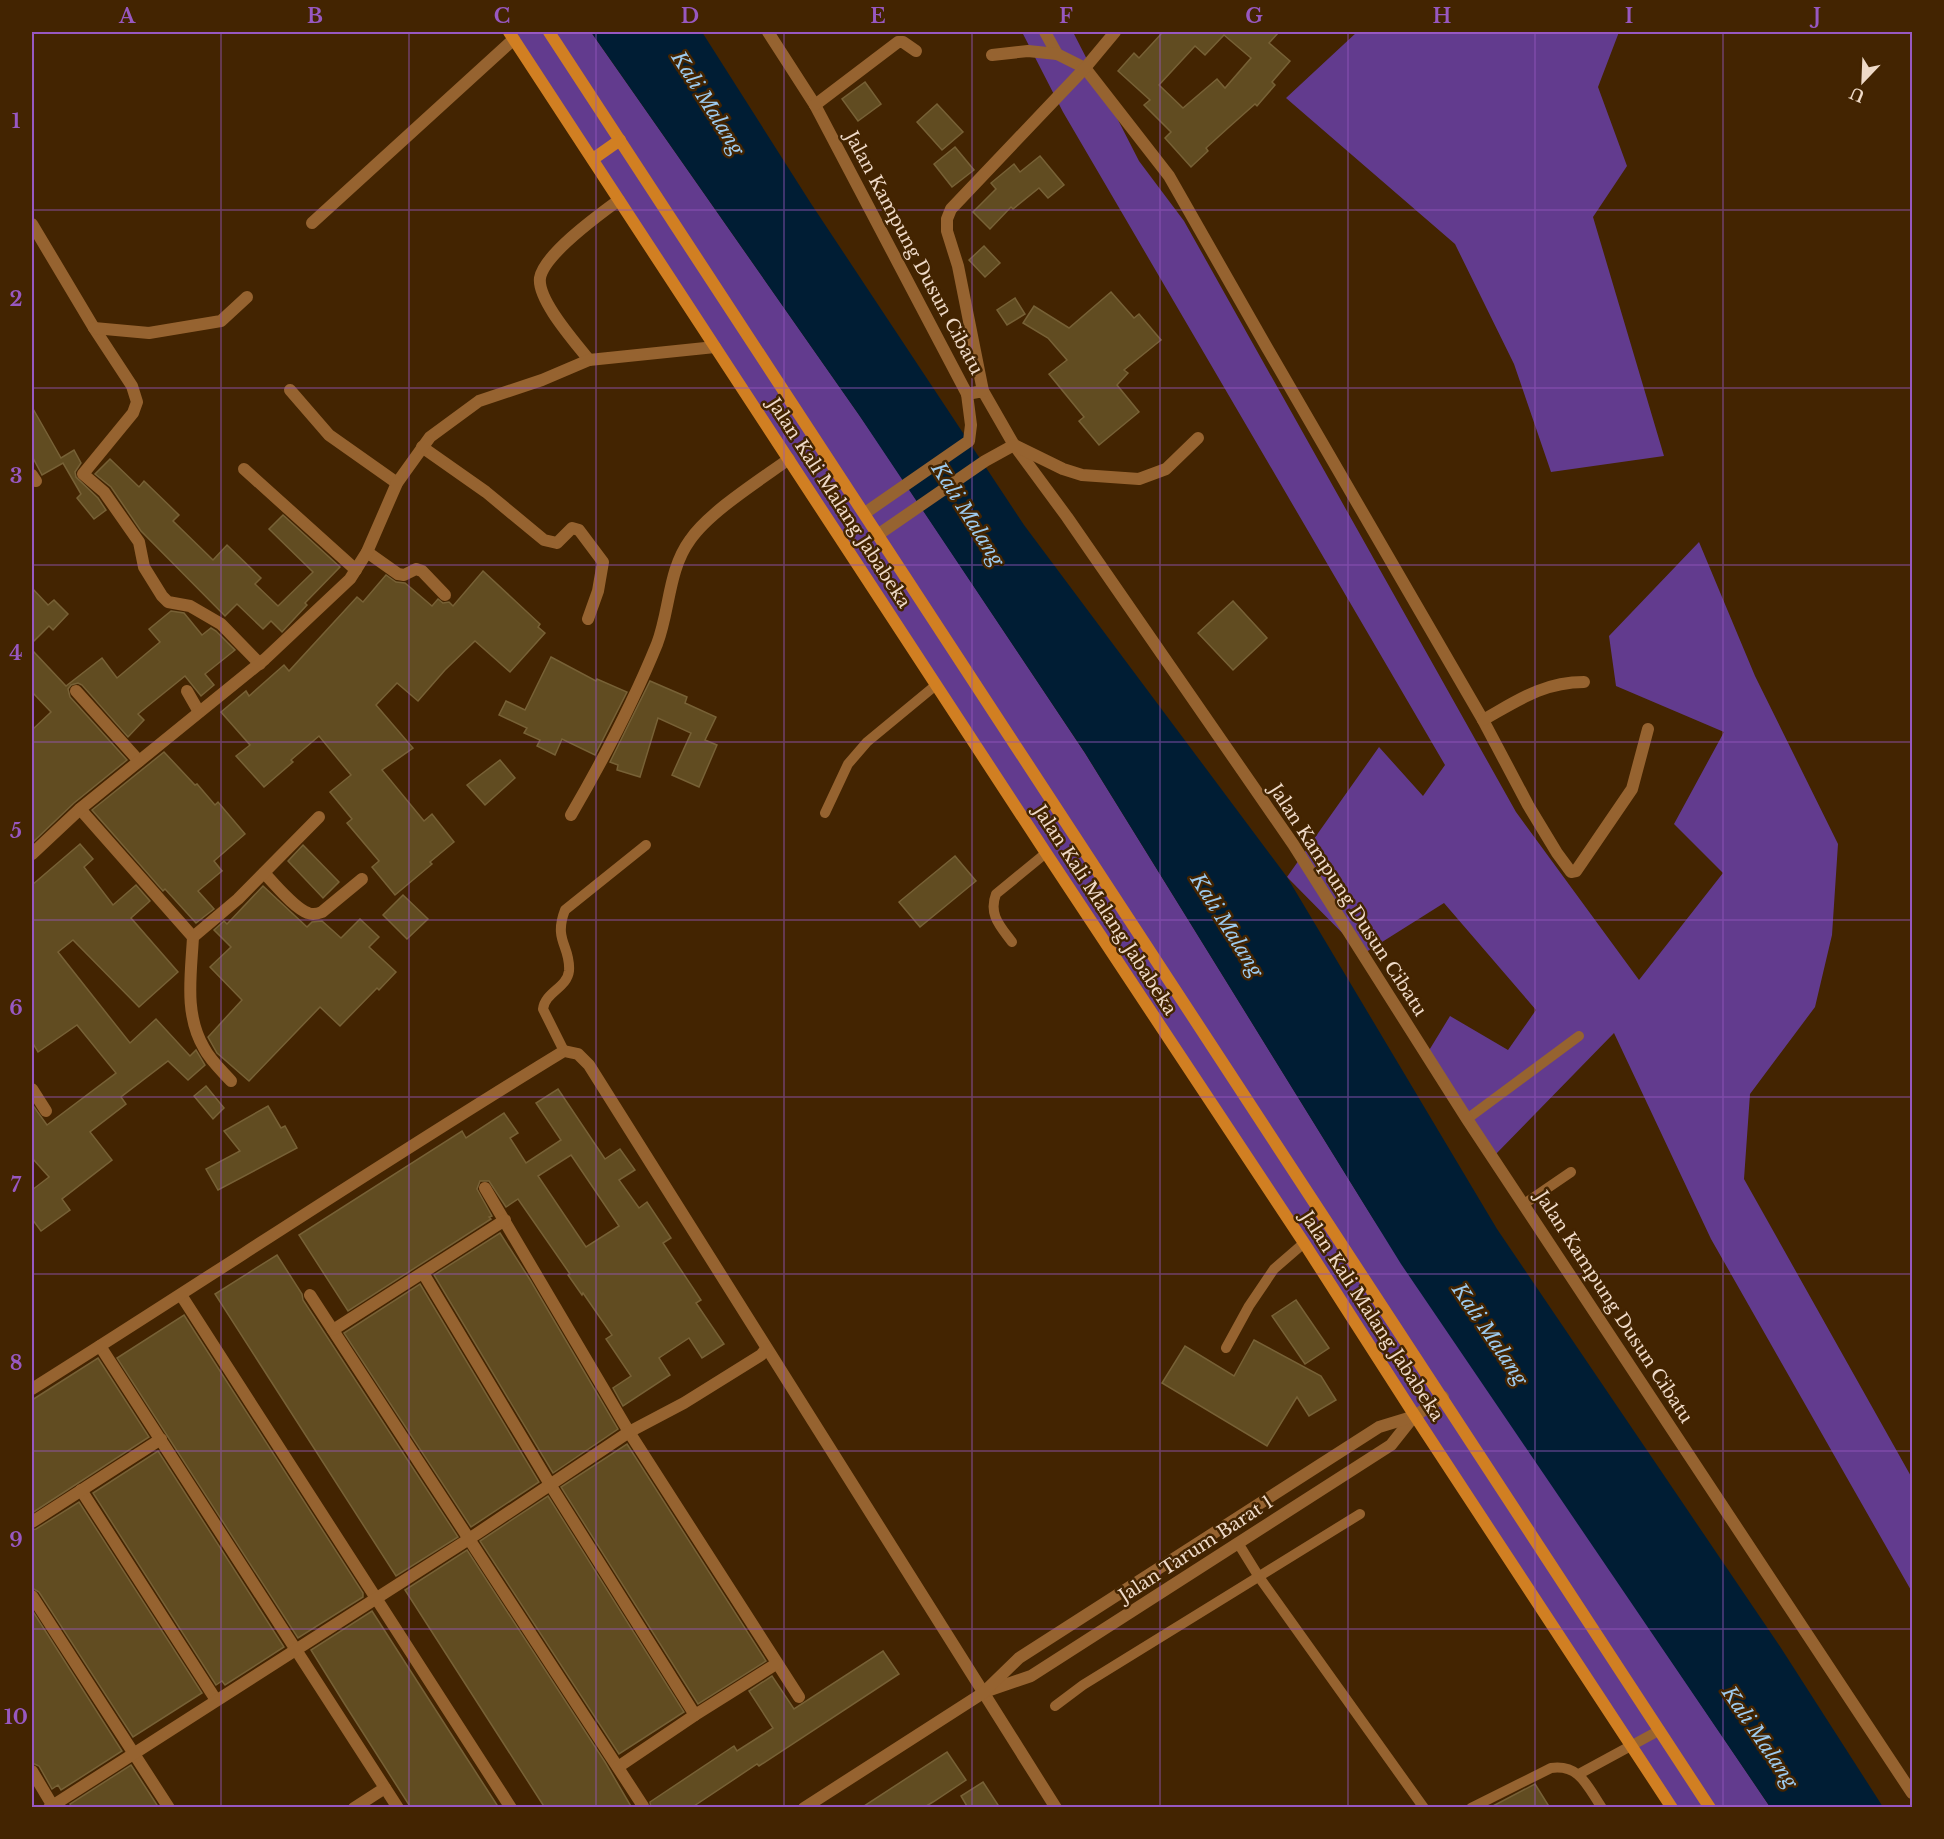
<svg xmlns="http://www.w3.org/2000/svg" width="1944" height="1839" viewBox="0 0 1944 1839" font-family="'Libre Baskerville',serif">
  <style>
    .green { fill: #623b8e }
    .water { fill: #001d34 }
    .building { fill: #614c21; stroke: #776136; stroke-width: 1.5; fill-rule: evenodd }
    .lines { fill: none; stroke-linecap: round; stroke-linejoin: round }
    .service { stroke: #966330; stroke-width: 10 }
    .minor { stroke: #966330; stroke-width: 12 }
    .tertiary { stroke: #966330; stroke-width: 12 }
    .secondary { stroke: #d17f22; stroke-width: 12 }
    .grid { fill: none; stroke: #9858c1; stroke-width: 1.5; stroke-opacity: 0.55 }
    .labels { text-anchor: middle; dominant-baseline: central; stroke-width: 5; stroke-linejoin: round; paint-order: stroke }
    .street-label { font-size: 18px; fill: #efdac8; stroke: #432401 }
    .water-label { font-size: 20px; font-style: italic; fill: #9dcbef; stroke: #432401 }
    .neatline { fill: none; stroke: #9858c1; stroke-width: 2 }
    .grid-label { font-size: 20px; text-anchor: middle; font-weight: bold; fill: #9858c1 }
  </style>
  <rect width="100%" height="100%" fill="#432401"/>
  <!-- green -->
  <g class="green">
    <path d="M 509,32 L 591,32 L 869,429 L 1085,753 L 1374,1220 L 1770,1807 L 1671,1807 Z"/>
    <path d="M 1022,32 L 1073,32 L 1139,161 L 1184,221 L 1516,812 L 1639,980 L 1723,873 L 1674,824 L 1724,732 L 1616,686 L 1609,636 L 1699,542 L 1755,676 L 1838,844 L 1832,935 L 1815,1007 L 1750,1094 L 1744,1179 L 1912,1478 L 1912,1592 L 1711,1239 L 1614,1033 L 1494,1156 L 1425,1057 L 1450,1016 L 1508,1050 L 1536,1010 L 1444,903 L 1363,954 L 1287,877 L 1379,747 L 1423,796 L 1445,765 L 1063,112 Z"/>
    <path d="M 1357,32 L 1619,32 L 1598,87 L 1627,166 L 1593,217 L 1664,456 L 1551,472 L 1514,364 L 1455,244 L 1286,98 Z"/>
  </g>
  <!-- water -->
  <path class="water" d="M 591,32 L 702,32 L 810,202 L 1024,525 L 1287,877 L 1497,1229 L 1781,1648 L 1883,1807 L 1770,1807 L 1401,1264 L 1085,753 L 859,415 Z"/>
  <!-- building -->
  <g class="building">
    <path d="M 1163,32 L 1279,32 L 1269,43 L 1290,61 L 1272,82 L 1275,85 L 1257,106 L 1255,104 L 1228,128 L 1206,148 L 1208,151 L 1191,167 L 1165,138 L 1171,132 L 1144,105 L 1150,100 L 1118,71 L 1134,53 L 1139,58 ZM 1224,35 L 1251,58 L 1225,88 L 1217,79 L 1183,108 L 1159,85 L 1195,46 L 1205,55 Z"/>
    <path d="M 865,82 L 881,104 L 858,121 L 842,99 Z"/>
    <path d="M 937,104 L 963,132 L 942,150 L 917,122 Z"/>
    <path d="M 955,147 L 974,170 L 952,187 L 934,164 Z"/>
    <path d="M 1040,156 L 1064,185 L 1048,198 L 1039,188 L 1013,209 L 1011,207 L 990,229 L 973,212 L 996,189 L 991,183 L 1014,164 L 1020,172 Z"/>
    <path d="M 984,246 L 1000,263 L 985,277 L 969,260 Z"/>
    <path d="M 1111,292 L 1134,318 L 1139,314 L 1161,340 L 1124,370 L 1128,373 L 1117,385 L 1139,412 L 1099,445 L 1079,421 L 1084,417 L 1049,374 L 1067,360 L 1048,338 L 1023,323 L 1034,306 L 1069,328 Z"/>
    <path d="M 1015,298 L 1025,314 L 1007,325 L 997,310 Z"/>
    <path d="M 32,407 L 61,458 L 74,450 L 81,463 L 75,472 L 76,477 L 98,498 L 106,510 L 94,519 L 77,498 L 81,494 L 63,463 L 42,475 L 32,456 Z"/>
    <path d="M 110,459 L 139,487 L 144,481 L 179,515 L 173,521 L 213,560 L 227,545 L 261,578 L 255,584 L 278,606 L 313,572 L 269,529 L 283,515 L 340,567 L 305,603 L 307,605 L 282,632 L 271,621 L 263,629 L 237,604 L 225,616 L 141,531 L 111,487 L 95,474 Z"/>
    <path d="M 483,571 L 540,624 L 538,627 L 545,633 L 510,672 L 475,641 L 445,670 L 418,701 L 397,683 L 376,705 L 413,748 L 382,770 L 424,821 L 432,814 L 454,842 L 430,862 L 432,864 L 395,895 L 372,867 L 379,861 L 347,823 L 352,819 L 330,792 L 351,775 L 319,736 L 291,760 L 293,762 L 264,787 L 236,756 L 250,745 L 221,712 L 246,691 L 249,696 L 284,665 L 289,671 L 357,597 L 363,602 L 386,575 L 396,582 L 405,583 L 432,606 L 438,599 L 443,603 L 449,602 L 453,606 Z"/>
    <path d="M 32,588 L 48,605 L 54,600 L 68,614 L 53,630 L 49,626 L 32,643 Z"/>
    <path d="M 1233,601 L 1267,638 L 1233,670 L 1198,633 Z"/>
    <path d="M 171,611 L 184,613 L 202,635 L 211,628 L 216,631 L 235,650 L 205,674 L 214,685 L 201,696 L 185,676 L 138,714 L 144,720 L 128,737 L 82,685 L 78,683 L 71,685 L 68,689 L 70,697 L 127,760 L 74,803 L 32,843 L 32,730 L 51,712 L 32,692 L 32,650 L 66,686 L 102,658 L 117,678 L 160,642 L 149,629 Z"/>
    <path d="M 551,657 L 596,681 L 597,679 L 627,692 L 595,755 L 562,739 L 555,755 L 537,746 L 540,740 L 524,733 L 527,728 L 499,715 L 506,701 L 525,710 Z"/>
    <path d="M 650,681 L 687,697 L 685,703 L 716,717 L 705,740 L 717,745 L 699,787 L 672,775 L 691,733 L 658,718 L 640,777 L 617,770 L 618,765 L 610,762 Z"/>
    <path d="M 164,752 L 195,785 L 197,784 L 215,805 L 218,802 L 245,834 L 214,861 L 222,871 L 198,891 L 214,909 L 196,923 L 165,889 L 163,891 L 92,810 Z"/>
    <path d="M 500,760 L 515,778 L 485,805 L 467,785 Z"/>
    <path d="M 80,844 L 93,859 L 84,867 L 113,905 L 136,885 L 150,901 L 131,918 L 178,972 L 139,1007 L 73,940 L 58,952 L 130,1043 L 156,1019 L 190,1056 L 196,1050 L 205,1065 L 188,1080 L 168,1061 L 121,1097 L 126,1104 L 90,1132 L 112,1160 L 62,1199 L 70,1210 L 41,1231 L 32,1219 L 32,1190 L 49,1177 L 32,1158 L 32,1104 L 47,1125 L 116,1073 L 77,1025 L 38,1052 L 32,1042 L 32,885 Z"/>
    <path d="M 303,845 L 339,882 L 323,898 L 288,861 Z"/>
    <path d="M 955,856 L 976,881 L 920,927 L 899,902 Z"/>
    <path d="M 263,886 L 307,927 L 312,922 L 322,921 L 341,938 L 360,919 L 379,937 L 369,947 L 396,972 L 379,990 L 377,988 L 340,1026 L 320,1007 L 249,1081 L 217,1053 L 208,1037 L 242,1000 L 210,967 L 231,947 L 214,930 L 224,921 L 227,924 Z"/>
    <path d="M 403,895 L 428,919 L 407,939 L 383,915 Z"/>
    <path d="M 206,1086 L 224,1108 L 213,1119 L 194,1096 Z"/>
    <path d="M 558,1089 L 605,1159 L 620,1149 L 635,1170 L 619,1180 L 639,1208 L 647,1202 L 671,1238 L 663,1243 L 701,1300 L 696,1303 L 724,1344 L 702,1358 L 689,1338 L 659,1358 L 670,1375 L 623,1406 L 613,1388 L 631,1376 L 606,1339 L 612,1335 L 583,1293 L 582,1295 L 568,1275 L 570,1274 L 518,1199 L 506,1207 L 489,1181 L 480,1181 L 477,1189 L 492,1216 L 489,1217 L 491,1219 L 348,1311 L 299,1235 L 462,1131 L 466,1138 L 504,1113 L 518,1133 L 510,1138 L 526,1163 L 561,1140 L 536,1103 ZM 571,1155 L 619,1226 L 586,1247 L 538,1176 Z"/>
    <path d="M 268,1106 L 281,1128 L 285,1126 L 297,1148 L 218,1190 L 206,1169 L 240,1151 L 224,1131 Z"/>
    <path d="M 500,1233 L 529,1278 L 618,1429 L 553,1473 L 434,1275 Z"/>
    <path d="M 277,1255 L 302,1294 L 303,1300 L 458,1537 L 396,1576 L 215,1294 Z"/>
    <path d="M 420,1284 L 539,1482 L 471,1527 L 344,1333 Z"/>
    <path d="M 1296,1300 L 1329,1348 L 1305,1364 L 1272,1316 Z"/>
    <path d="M 184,1315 L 363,1593 L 363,1597 L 298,1638 L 117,1358 Z"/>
    <path d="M 1254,1340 L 1321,1376 L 1336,1400 L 1309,1416 L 1297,1397 L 1267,1446 L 1162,1383 L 1185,1346 L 1234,1376 Z"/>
    <path d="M 98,1358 L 149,1437 L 32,1513 L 32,1400 Z"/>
    <path d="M 627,1444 L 766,1661 L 698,1704 L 561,1487 Z"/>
    <path d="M 158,1451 L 284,1647 L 225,1685 L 222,1681 L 216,1685 L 93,1493 Z"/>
    <path d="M 548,1496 L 684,1712 L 619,1754 L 480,1541 Z"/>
    <path d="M 79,1502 L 202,1693 L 133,1737 L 39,1592 L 32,1588 L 32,1530 L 36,1529 Z"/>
    <path d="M 467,1550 L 605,1762 L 632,1808 L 545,1808 L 405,1590 Z"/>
    <path d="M 32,1610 L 122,1751 L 61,1790 L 58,1785 L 52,1789 L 39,1766 L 32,1763 Z"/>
    <path d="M 372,1611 L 464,1754 L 499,1808 L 411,1808 L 344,1703 L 311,1650 Z"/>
    <path d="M 883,1651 L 899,1674 L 759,1766 L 757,1764 L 691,1808 L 651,1808 L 650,1802 L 734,1746 L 737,1751 L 773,1728 L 749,1691 L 772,1676 L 794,1709 Z"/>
    <path d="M 947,1752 L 966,1780 L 933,1802 L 923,1808 L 861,1808 Z"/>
    <path d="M 131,1765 L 159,1808 L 72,1808 L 70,1804 Z"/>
    <path d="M 983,1782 L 1000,1808 L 968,1808 L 961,1796 Z"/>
    <path d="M 1535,1784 L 1550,1808 L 1490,1808 L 1493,1806 Z"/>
  </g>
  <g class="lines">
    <!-- service -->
    <g class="service">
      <path d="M 825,813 L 848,764 L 867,742 L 936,685"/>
      <path d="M 1012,942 C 1001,927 988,915 996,894 L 1046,853"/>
      <path d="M 564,1051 L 543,1009 C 545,992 567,988 569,971 C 571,946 553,941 565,910 L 646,845"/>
      <path d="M 1467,1119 L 1579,1036"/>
      <path d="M 1524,1204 L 1571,1172"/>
      <path d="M 1226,1348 L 1249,1306 L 1274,1269 L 1304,1243"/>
      <path d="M 1238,1543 L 1259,1577 L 1424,1808"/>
      <path d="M 1055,1706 L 1083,1685 L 1360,1514"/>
      <path d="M 1579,1774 L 1660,1730"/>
      <path d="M 1471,1808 L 1551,1768 C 1580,1764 1587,1786 1602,1808"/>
    </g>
    <!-- minor -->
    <g class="minor">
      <path d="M 768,32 L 815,105 L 967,394 L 983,391 L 1014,445 L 1067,517 L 1293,844 L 1467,1119 L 1912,1793"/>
      <path d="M 1045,32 L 1057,54"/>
      <path d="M 992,55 L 1028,51 L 1057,54 L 1085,68 L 1169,176 L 1266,346 L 1483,720 L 1528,805 L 1557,853 L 1571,872 L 1576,871 L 1632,789 L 1648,729"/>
      <path d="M 815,105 L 898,42 L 903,42 L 916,51"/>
      <path d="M 312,223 L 514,39"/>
      <path d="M 32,224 L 94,328 L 132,386 L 137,402 L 133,413 L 83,474 L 104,492 L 139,542 L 144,567 L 162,596 L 168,602 L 190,606 L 221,624 L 260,664"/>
      <path d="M 94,328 L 149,333 L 221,321 L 247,297"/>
      <path d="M 589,360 C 576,343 537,300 540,278 C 544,254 600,214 619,200"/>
      <path d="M 290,390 L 329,435 L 397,483"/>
      <path d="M 983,391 L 958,266 L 947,231 L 947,219 L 951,209 L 1085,68 L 1115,32"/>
      <path d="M 422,447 L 486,492 L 544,540 L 557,543 L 572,528 L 579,530 L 603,562 L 598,591 L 588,619"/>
      <path d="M 244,469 L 356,570"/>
      <path d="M 32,475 L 36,481"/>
      <path d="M 865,513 L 969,441 L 971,425 L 967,394"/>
      <path d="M 879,534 L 985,461 L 1014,445 L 1063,469 L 1082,475 L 1139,479 L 1166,469 L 1198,438"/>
      <path d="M 367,552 L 398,574 L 404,575 L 416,569 L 422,571 L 445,595"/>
      <path d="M 76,691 L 139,761"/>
      <path d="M 187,691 L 199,712"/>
      <path d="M 1483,720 C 1517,701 1543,682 1584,682"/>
      <path d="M 80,809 L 193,937 C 191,975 184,1014 204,1048 C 210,1060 222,1071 231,1081"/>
      <path d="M 571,815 C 603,760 633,703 657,644 C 670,610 668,570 690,540 C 709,512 760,480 789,459"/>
      <path d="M 32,854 L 80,809 L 265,659 L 350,579 L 367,552 L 397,483 L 430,437 L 479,401 L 542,380 L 589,360 L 715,347"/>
      <path d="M 264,873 C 275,884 294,908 308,913 C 313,915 317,914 322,912 L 362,879"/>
      <path d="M 193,937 L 238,899 L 319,817"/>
      <path d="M 32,1089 L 46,1111"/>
      <path d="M 485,1188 L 629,1432 L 799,1697"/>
      <path d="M 423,1273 L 551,1486 L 695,1715"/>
      <path d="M 181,1295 L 511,1808"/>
      <path d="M 310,1295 L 643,1806"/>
      <path d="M 333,1330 L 505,1220"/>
      <path d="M 100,1346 L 398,1808"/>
      <path d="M 32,1389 C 210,1277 385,1160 564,1051 L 578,1054 L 589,1065 L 1056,1808"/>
      <path d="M 81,1490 L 216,1700"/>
      <path d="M 32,1522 L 161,1439"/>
      <path d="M 32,1596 L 169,1808"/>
      <path d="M 618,1767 L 695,1715 L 776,1664"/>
      <path d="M 32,1771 L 54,1808"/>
      <path d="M 49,1808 L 469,1539 L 629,1432 L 684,1403 L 761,1355 L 766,1349"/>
      <path d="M 354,1808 L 385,1788"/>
    </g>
    <!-- tertiary -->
    <g class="tertiary">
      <path d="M 987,1691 L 1031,1676 L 1391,1445 L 1414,1416"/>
      <path d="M 804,1808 L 983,1693 L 1019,1658 L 1379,1427 L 1415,1416 L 1443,1397"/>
    </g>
    <!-- secondary -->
    <g class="secondary">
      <path d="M 509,32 L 1046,853 L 1304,1243 L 1415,1416 L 1672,1808"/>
      <path d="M 549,32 L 1710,1808"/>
      <path d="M 593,159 L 620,140"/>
    </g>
  </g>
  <!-- grid -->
  <path class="grid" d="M 221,32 L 221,1808M 409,32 L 409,1808M 596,32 L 596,1808M 784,32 L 784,1808M 972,32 L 972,1808M 1160,32 L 1160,1808M 1348,32 L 1348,1808M 1535,32 L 1535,1808M 1723,32 L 1723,1808M 32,210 L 1912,210M 32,388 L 1912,388M 32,565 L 1912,565M 32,742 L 1912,742M 32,920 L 1912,920M 32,1097 L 1912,1097M 32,1274 L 1912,1274M 32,1451 L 1912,1451M 32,1629 L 1912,1629"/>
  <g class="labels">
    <!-- street labels -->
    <g class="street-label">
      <text transform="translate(914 253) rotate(62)">Jalan Kampung Dusun Cibatu</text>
      <text transform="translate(839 503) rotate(57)">Jalan Kali Malang Jababeka</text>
      <text transform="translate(1348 900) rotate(57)">Jalan Kampung Dusun Cibatu</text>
      <text transform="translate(1105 910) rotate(57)">Jalan Kali Malang Jababeka</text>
      <text transform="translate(1614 1307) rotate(57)">Jalan Kampung Dusun Cibatu</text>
      <text transform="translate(1372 1316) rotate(57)">Jalan Kali Malang Jababeka</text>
      <text transform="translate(1196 1549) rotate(-33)">Jalan Tarum Barat 1</text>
    </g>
    <!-- water labels -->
    <g class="water-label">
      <text transform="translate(708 103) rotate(58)">Kali Malang</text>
      <text transform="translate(968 514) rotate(58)">Kali Malang</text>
      <text transform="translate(1227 925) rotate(58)">Kali Malang</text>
      <text transform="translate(1490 1334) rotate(56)">Kali Malang</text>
      <text transform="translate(1760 1737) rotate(56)">Kali Malang</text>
    </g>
  </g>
  <!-- border -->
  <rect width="1944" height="1839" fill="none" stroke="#432401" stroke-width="66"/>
  <!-- north arrow -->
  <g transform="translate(1863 81) rotate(203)" stroke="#432401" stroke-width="4.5" paint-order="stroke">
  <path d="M0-4.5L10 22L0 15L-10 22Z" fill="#efdac8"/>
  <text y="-9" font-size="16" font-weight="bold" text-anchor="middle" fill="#efdac8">U</text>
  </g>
  <rect x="33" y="33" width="1878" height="1773" class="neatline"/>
  <g class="grid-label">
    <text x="127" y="23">A</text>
    <text x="315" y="23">B</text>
    <text x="502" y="23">C</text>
    <text x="690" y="23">D</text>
    <text x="878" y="23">E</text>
    <text x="1066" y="23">F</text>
    <text x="1254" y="23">G</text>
    <text x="1442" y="23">H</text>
    <text x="1629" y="23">I</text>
    <text x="1817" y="23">J</text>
    <text x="16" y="128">1</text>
    <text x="16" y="306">2</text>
    <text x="16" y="483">3</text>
    <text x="16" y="660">4</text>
    <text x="16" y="838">5</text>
    <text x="16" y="1015">6</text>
    <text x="16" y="1192">7</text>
    <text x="16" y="1370">8</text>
    <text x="16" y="1547">9</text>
    <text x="16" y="1724">10</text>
  </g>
</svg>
